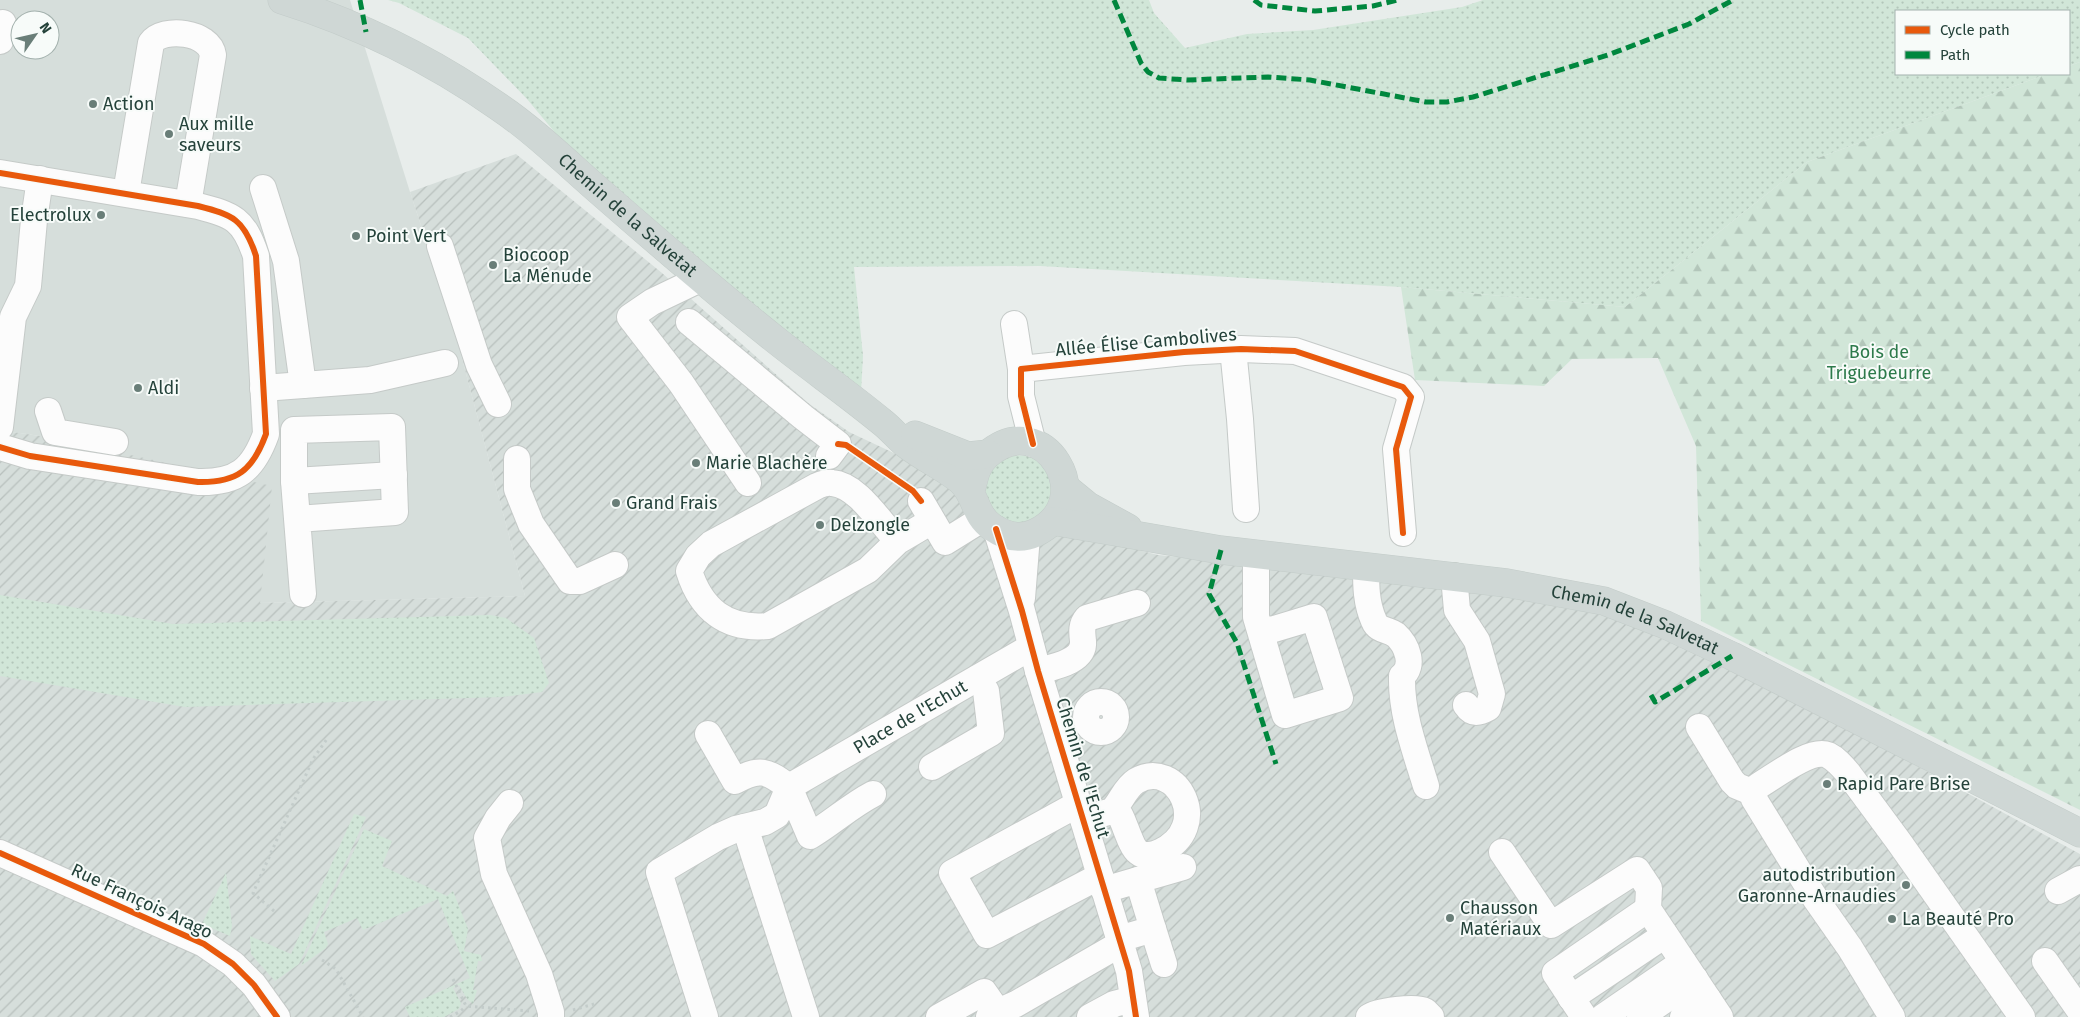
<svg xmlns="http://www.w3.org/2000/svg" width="2080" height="1017" viewBox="0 0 2080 1017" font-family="'Fira Sans',sans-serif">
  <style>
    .built { fill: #d6dedb; fill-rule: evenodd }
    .industrial { fill: url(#industrial-furrows) }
    .grass { fill: url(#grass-dots) }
    .forest { fill: url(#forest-firs) }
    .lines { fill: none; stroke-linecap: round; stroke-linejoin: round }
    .minor-casing { stroke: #c5cac8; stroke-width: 28 }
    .major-casing { stroke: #c3ccc9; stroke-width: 29 }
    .path { stroke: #c3ccca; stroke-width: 3; stroke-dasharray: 2.5 4; stroke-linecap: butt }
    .minor { stroke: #fcfcfc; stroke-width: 26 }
    .major { stroke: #cfd7d5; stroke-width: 28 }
    .quiet { stroke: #00873e; stroke-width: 5; stroke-dasharray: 10 5; stroke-linecap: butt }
    .cycleway-casing { stroke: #f7fbf9; stroke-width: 9 }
    .cycleway { stroke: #e8590c; stroke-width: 6 }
    .poi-dot { fill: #697e78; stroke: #f7fbf9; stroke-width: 2 }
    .labels { text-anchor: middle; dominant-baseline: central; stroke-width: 4; stroke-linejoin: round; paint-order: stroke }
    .poi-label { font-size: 18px; fill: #24423a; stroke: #f7fbf9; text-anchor: start }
    .street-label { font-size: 18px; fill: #24423a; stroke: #f7fbf9 }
    .park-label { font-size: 18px; fill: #2d7a4b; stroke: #f7fbf9 }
  </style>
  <defs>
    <pattern id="industrial-furrows" width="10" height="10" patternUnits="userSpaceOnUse" patternTransform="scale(1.25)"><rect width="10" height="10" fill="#d6dedb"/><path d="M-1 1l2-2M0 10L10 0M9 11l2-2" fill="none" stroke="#b8c0bd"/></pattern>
    <pattern id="grass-dots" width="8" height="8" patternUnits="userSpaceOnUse" patternTransform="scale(1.25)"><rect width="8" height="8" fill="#d1e6d8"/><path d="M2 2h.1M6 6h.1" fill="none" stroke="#b3c6ba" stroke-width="1.8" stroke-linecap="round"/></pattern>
    <pattern id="forest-firs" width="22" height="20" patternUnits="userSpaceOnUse" patternTransform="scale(1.25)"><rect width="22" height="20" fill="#d1e6d8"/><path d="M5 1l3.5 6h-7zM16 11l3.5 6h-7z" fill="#b3c6ba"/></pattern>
  </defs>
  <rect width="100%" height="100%" fill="#e8edeb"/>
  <!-- built -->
  <path class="built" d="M 0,0 L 350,0 L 410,192 L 451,317 L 525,596 L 260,603 L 53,438 L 0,430 ZM 20,20 L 50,20 L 50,50 L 20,50 Z"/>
  <!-- industrial -->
  <path class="industrial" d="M 516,154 L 662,273 L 808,403 L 849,432 L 1058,530 L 1158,555 L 1275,567 L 1473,584 L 1603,612 L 1739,670 L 2080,854 L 2080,1017 L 0,1017 L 0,430 L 53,438 L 272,486 L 260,603 L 525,596 L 451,317 L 410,192 Z"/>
  <!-- grass -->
  <g class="grass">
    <path d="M 388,0 L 1149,0 L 1154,13 L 1185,48 L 1247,34 L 1313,30 L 1462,7 L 1483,0 L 2080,0 L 2080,62 L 2069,66 L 2069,11 L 1896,11 L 1896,74 L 2047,74 L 1807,162 L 1625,307 L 1401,287 L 1040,266 L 854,267 L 863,356 L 861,392 L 729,288 L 562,141 L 527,99 L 468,38 L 399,3 Z"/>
    <path d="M 1013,455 L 1036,456 L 1055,480 L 1049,512 L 1019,525 C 1012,522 1004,520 998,516 C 994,513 992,507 990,503 C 977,479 992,464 1013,455 Z"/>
    <path d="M 0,595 L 173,624 L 490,615 L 506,618 L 534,638 L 549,683 L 542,692 L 502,697 L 185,707 L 0,676 Z"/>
    <path d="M 354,814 L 366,817 L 299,964 L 275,981 L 251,954 L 250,936 L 291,954 Z"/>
    <path d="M 364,829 L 392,841 L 382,866 L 447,896 L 453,891 L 468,929 L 464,951 L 481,955 L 482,961 L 478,961 L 473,990 L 477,990 L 473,1004 L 467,999 L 459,985 L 453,988 L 461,1003 L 459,1009 L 444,1017 L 410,1017 L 405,1007 L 470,978 L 438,899 L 363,930 L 357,918 L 324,932 L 328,944 L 326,948 L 301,966 Z"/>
    <path d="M 226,873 L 232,926 L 230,936 L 202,924 Z"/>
  </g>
  <!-- forest -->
  <path class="forest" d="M 2080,62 L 2080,810 L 1701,621 L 1696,446 L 1658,358 L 1572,359 L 1544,386 L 1415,380 L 1401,287 L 1625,307 L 1807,162 L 2047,74 L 2069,74 L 2069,66 Z"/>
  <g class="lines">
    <!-- minor casing -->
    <g class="minor-casing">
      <g id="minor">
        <path d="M 0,41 L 3,23"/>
        <path d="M 0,173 L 198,206 C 233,215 244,219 256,256 L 266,434 C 253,470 237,483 198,482 L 30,456 L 0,447"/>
        <path d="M 263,188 L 286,261 L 303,385"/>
        <path d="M 126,193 L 151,43 C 163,26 210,32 213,55 L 188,204"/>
        <path d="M 440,246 L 479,365 L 498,404"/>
        <path d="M 700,279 L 652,302 L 630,317 L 681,383 L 748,483"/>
        <path d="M 689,322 L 803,417 L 838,444 L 829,456"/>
        <path d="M 1014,324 L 1021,369"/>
        <path d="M 1233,349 L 1240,419 L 1246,509"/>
        <path d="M 263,388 L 370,380 L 445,363"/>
        <path d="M 48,411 L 55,432 L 115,442"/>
        <path d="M 0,427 L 13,317 L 28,286 L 34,220 L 40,179"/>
        <path d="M 1033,444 L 1021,396 L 1021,369 L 1184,352 L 1241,349 L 1295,351 L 1403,387 L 1411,397 L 1396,449 L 1403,533"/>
        <path d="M 517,459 L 517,489 L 531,524 L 570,581 L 580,581 L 615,565"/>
        <path d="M 294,481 L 394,475"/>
        <path d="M 921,501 L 945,542 L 982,519"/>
        <path d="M 297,519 L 395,512 L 392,427 L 294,430 L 294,481 L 303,594"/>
        <path d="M 996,529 L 1022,611 L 1038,671 L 1129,971 L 1136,1017"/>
        <path d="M 898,541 C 880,523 858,485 832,483 C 827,482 822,484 817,486 L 711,544 L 698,556 L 689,571 C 701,609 726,630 768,626 L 868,570 L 898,541 L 932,521"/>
        <path d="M 1256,555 L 1256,617 L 1285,715 L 1340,698 L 1314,617 L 1261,633"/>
        <path d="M 1366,567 C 1366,586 1366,603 1374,621 C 1378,631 1388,629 1396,635 C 1407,645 1415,666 1402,676 C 1401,714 1415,750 1426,786"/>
        <path d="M 1454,576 L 1457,610 L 1477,641 L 1492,694 L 1488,708 C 1479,713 1472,714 1466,705"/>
        <path d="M 1022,598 L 1027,536"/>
        <path d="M 1038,671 C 1053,667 1085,662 1083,641 C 1082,632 1081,625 1087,618 L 1137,603"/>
        <circle cx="1101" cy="717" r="15"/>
        <path d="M 1699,727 L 1732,781 L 1737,786 L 1754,793"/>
        <path d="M 932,767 L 991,733 L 986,691 L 978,678"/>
        <path id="s1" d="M 873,794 C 850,806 832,823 810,836 L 789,787 L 1031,647"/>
        <path d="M 510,803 L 498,818 L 487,838 L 494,874 L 539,974 L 551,1012 L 551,1017"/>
        <path d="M 1078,804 L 952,873 L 987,935 L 1100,876"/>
        <path d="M 1083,819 L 1112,811 L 1120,815 C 1125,824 1131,847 1138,852 C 1144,857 1153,855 1160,852 C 1214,827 1177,757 1136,781 C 1125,788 1121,802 1112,811"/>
        <path d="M 745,827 L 806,1017"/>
        <path d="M 1502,852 L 1551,925 L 1637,870 L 1649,888 L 1648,909 L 1720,1017"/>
        <path d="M 0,853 L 204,944 L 233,964 L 254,985 L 277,1017"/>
        <path d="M 1138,880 L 1183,867"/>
        <path d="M 1104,890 L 1138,880 L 1153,929 L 1119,939"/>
        <path d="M 2058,891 L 2080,879"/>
        <path d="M 1153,929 L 1164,964"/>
        <path d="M 2045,961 L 2080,1011"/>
        <path d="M 1571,998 L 1665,935"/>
        <path d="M 705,1017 L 659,872 L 718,837 L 736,829 L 765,822 L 777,815 L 789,787 C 767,771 760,767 735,781 L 708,734"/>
        <path d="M 939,1017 L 984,992 L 998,1012 L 989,1017"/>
        <path d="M 1001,1017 L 998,1012 L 1016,1004 L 1120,944"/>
        <path d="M 1090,1017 L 1114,1004 L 1133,999"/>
        <path d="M 1369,1017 C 1377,1011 1416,1006 1425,1011 C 1427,1013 1429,1015 1431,1017"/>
        <path d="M 1584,1017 L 1555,973 L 1648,909"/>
        <path d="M 1603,1017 L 1683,962"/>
        <path d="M 1640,1017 L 1695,979"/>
        <path d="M 1683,1017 L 1708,999"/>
        <path d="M 1892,1017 L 1850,948 L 1815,898 L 1754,799 L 1754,793 L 1758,786 C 1774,777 1810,748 1828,755 C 1836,759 1842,766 1848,773 L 1899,842 L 2022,1017"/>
      </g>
    </g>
    <!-- major casing -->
    <g class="major-casing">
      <g id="major">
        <path id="s2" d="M 282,0 C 359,24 433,61 499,107 C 536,132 570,166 605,196 C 661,245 718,294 777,341 C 811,368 848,394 882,422 C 891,429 898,438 907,445 C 924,458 944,467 960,480 C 977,495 974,515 992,527 C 1005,536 1020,540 1035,533 C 1102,501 1043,405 987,455 C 976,465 974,477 971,491"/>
        <path d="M 915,435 L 968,456 L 988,454"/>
        <path d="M 1066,488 L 1088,506 L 1128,528"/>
        <path id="s3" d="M 1053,521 L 1221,550 L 1507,583 L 1604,601 L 1666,625 L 1732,656 L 2080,833"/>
      </g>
    </g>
    <!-- path -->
    <g class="path">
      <path d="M 274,911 L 253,893 L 313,759 L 327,739"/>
      <path d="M 322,960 L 336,969 L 363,1017"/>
      <path d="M 453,979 L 466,1006 L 529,1011"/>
      <path d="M 573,1010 L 594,1004"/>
      <path d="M 450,1017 L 461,1011 L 466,1006"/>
    </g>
    <!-- minor -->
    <use href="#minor" class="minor"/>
    <!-- major -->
    <use href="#major" class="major"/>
    <!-- quiet -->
    <g class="quiet">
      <path d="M 360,0 L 366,32"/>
      <path d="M 1114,0 L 1141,63 L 1148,72 L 1159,78 L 1187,80 L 1268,77 L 1310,80 L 1426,102 L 1447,102 L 1473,97 L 1608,55 L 1689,24 L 1733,0"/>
      <path d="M 1254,0 L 1261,5 L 1315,11 L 1373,6 L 1398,0"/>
      <path d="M 1221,550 L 1209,594 L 1237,643 L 1276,764"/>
      <path d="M 1651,695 L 1655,702 L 1732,656"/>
    </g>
    <!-- cycleway casing -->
    <g class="cycleway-casing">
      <g id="cycleway">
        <path d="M 0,173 L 198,206 C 233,215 244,219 256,256 L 266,434 C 253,470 237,483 198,482 L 30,456 L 0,447"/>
        <path d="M 838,444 L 846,445 L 913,491 L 921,501"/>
        <path d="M 1033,444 L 1021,396 L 1021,369 L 1184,352 L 1241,349 L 1295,351 L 1403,387 L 1411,397 L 1396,449 L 1403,533"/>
        <path d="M 996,529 L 1022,611 L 1038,671 L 1129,971 L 1136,1017"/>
        <path d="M 0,853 L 204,944 L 233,964 L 254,985 L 277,1017"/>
      </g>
    </g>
    <!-- cycleway -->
    <use href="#cycleway" class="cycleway"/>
  </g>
  <!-- markers -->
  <g class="poi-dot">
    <circle cx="93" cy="104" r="5"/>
    <circle cx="169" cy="134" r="5"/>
    <circle cx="101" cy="215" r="5"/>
    <circle cx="356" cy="236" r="5"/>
    <circle cx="493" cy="265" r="5"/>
    <circle cx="138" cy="388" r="5"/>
    <circle cx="696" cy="463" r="5"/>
    <circle cx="616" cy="503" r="5"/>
    <circle cx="820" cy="525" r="5"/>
    <circle cx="1827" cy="784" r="5"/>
    <circle cx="1906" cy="885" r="5"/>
    <circle cx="1450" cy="918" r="5"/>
    <circle cx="1892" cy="919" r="5"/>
  </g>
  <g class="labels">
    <!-- poi labels -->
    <g class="poi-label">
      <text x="103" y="104">Action</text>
      <text x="179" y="124">Aux mille<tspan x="179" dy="21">saveurs</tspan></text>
      <text x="91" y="215" text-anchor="end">Electrolux</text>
      <text x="366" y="236">Point Vert</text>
      <text x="503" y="255">Biocoop<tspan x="503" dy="21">La Ménude</tspan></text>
      <text x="148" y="388">Aldi</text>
      <text x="706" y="463">Marie Blachère</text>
      <text x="626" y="503">Grand Frais</text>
      <text x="830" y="525">Delzongle</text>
      <text x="1837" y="784">Rapid Pare Brise</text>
      <text x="1896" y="875" text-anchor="end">autodistribution<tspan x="1896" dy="21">Garonne-Arnaudies</tspan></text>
      <text x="1460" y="908">Chausson<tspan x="1460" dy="21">Matériaux</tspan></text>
      <text x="1902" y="919">La Beauté Pro</text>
    </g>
    <!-- street labels -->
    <g class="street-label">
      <text stroke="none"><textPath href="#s2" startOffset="411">Chemin de la Salvetat</textPath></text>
      <text transform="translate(1146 342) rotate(-5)">Allée Élise Cambolives</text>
      <text stroke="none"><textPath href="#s3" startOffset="592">Chemin de la Salvetat</textPath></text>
      <text stroke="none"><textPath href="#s1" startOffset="269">Place de l'Echut</textPath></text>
      <text transform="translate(1083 768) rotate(73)">Chemin de l'Echut</text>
      <text transform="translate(142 901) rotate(25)">Rue François Arago</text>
    </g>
    <!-- park labels -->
    <g class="park-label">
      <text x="1879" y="352">Bois de<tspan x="1879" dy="21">Triguebeurre</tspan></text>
    </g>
  </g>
  <!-- legend -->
  <rect x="1895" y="10" width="175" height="65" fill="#f7fbf9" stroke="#a3b1ad"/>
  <rect x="1905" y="26" width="25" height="8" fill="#e8590c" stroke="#a3b1ad"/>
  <text x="1940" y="35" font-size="15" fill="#24423a">Cycle path</text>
  <rect x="1905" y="51" width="25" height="8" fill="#00873e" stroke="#a3b1ad"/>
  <text x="1940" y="60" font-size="15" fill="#24423a">Path</text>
  <!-- north arrow -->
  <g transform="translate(35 35) rotate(56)"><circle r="24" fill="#f7fbf9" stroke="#a3b1ad"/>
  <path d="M0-4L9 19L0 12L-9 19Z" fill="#697e78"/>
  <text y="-8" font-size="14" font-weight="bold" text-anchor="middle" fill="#24423a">N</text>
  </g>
</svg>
